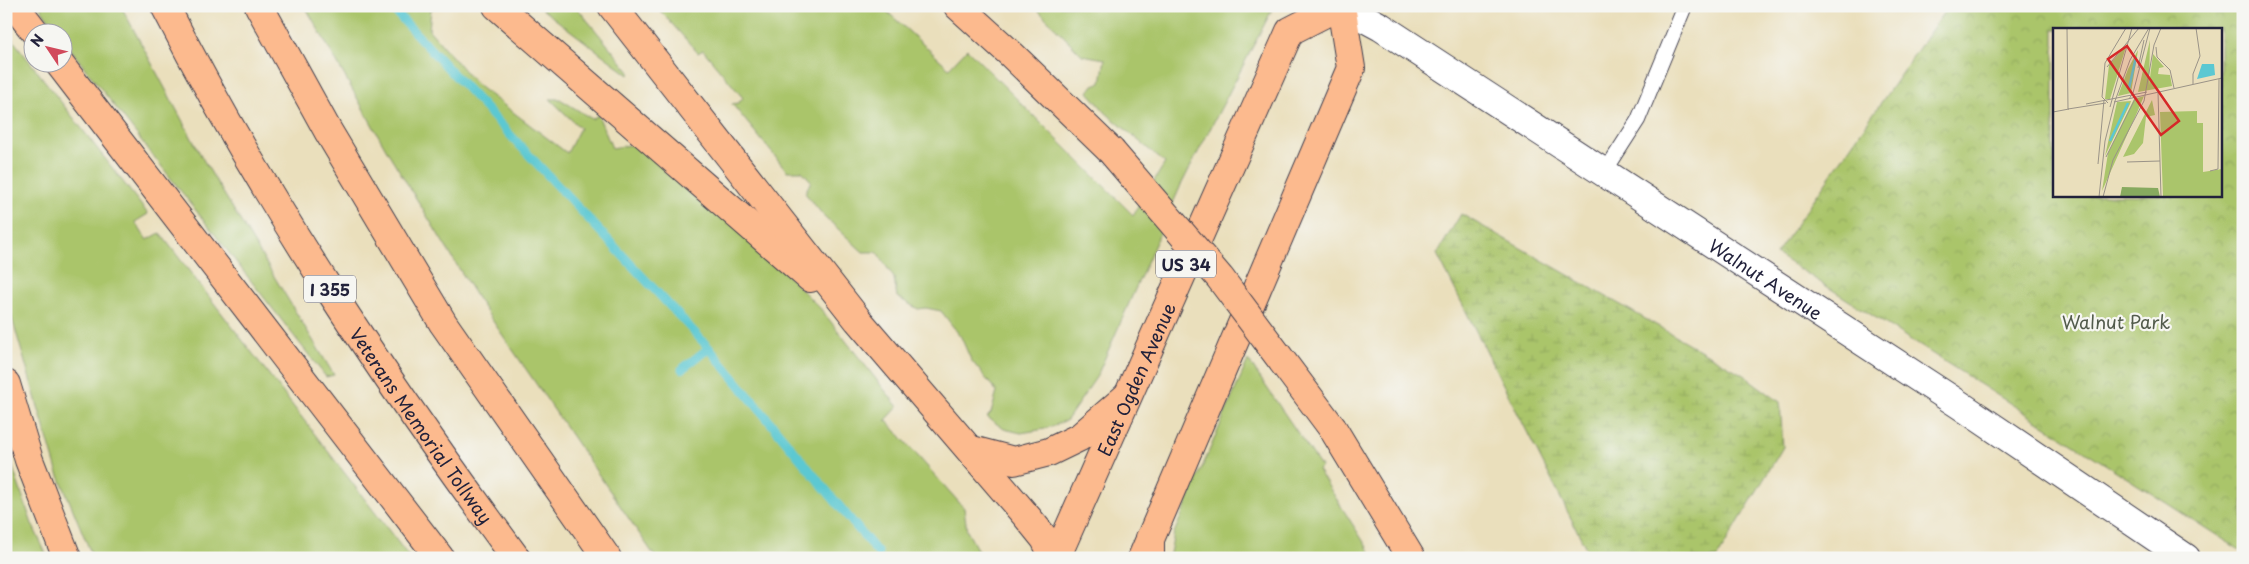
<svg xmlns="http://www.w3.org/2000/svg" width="2249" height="564" viewBox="0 0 2249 564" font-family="'Playpen Sans',sans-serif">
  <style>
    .grass { fill: #aac56b; stroke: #667453 }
    .wetland { fill: url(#wetland-marsh); stroke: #667453 }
    .park { fill: url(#park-crowns); stroke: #667453; fill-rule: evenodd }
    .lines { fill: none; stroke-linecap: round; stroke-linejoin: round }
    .stream { stroke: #5bc8d2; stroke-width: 9 }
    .lane-casing { stroke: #403e4e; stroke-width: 16 }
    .street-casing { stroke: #403e4e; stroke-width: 30 }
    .primary-casing { stroke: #403e4e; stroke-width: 30 }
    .highway-casing { stroke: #403e4e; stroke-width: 30 }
    .lane { stroke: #fff; stroke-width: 14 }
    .street { stroke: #fff; stroke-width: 28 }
    .primary { stroke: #fcba8e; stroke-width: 28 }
    .highway { stroke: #fcba8e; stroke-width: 28 }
    .highway-bridge-casing { stroke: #403e4e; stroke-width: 30; stroke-linecap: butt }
    .highway-bridge { stroke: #fcba8e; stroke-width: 28 }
    .labels { text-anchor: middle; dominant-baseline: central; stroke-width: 4.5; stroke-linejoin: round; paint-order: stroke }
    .shield { fill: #f6f6f2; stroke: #626272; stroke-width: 1 }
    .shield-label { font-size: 16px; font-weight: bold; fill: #22223b }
    .street-label { font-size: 18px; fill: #22223b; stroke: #f6f6f2 }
    .park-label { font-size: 18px; fill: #525b4c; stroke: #f6f6f2 }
    .inset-river { fill: none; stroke: #5bc8d2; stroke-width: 2.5 }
    .inset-road { fill: none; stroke: #9a9388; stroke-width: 1 }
    .view { fill: #d62828; fill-opacity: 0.15; stroke: #d62828; stroke-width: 2.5 }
    .inset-edge { fill: none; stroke: #22223b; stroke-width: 2.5 }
  </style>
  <defs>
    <pattern id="wetland-marsh" width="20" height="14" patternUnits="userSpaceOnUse" patternTransform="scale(1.25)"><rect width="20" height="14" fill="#aac56b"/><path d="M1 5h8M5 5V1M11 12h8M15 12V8" fill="none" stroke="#92a95e"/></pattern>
    <pattern id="park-crowns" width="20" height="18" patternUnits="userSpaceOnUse" patternTransform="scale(1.25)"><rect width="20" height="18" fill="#aac56b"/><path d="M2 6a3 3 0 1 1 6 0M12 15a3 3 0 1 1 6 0" fill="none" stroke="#92a95e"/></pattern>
  </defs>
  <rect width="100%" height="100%" fill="#f6f6f2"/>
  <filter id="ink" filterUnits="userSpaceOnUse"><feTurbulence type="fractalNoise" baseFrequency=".02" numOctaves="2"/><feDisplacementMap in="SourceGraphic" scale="10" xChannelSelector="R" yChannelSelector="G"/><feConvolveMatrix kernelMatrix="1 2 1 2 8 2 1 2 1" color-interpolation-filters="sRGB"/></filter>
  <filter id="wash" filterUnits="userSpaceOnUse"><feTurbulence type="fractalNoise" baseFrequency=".0096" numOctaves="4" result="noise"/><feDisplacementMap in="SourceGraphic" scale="20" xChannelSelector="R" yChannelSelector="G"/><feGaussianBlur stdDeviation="1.12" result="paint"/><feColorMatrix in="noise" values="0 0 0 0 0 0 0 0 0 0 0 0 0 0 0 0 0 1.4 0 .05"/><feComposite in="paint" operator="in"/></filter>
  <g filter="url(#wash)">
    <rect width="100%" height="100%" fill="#eadfbc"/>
    <!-- grass -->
    <g class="grass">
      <path d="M 39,6 L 121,6 L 204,161 L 334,375 L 326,377 L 84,67 L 63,38 L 62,32 L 58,32 Z"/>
      <path d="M 305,6 L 439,6 L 431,9 L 429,30 L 476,84 L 567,153 L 580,128 L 550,99 L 560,99 L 592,119 L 598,115 L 612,148 L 641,143 L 727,215 L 820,308 L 898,407 L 886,420 L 964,508 L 967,531 L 982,558 L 656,558 L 477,298 L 386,149 Z"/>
      <path d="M 538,6 L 579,6 L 578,9 L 630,72 L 629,75 Z"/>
      <path d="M 656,6 L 881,6 L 949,68 L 967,49 L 1133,215 L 1165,163 L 1106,113 L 1088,92 L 1093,85 L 1101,82 L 1105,59 L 1082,55 L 1034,6 L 1274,6 L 1181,185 L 1097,376 L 1067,420 L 1045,429 L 1021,433 L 1004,429 L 987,417 L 991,413 L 997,392 L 971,360 L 961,337 L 941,311 L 926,308 L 918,309 L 897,297 L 894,278 L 877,252 L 863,252 L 823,215 L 805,193 L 811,181 L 802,171 L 787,171 L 732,104 L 738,103 L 743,98 L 703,50 L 698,53 Z"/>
      <path d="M 6,31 L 148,214 L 135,222 L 147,240 L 160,233 L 410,558 L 93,558 L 57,471 L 6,298 Z"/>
      <path d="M 1248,360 L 1321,467 L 1318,470 L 1374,558 L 1169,558 L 1174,533 Z"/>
      <path d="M 6,448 L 32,524 L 48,558 L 6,558 Z"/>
    </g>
    <!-- wetland -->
    <path class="wetland" d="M 1461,214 L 1742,374 L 1780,402 L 1783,447 L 1717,558 L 1591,558 L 1437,254 Z"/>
    <!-- park -->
    <path class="park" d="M 1948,6 L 2243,6 L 2243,552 L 1776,254 ZM 2054,29 L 2220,29 L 2220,195 L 2054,195 Z"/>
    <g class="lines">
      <!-- stream -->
      <g class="stream">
        <path d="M 390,6 L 709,348 L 878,553"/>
        <path d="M 682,369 L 709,348"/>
      </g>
    </g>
  </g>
  <g filter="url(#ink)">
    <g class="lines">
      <!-- lane casing -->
      <g class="lane-casing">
        <path id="lane" d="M 1604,173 L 1638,120 L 1685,6"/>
      </g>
      <!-- street casing -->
      <g class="street-casing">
        <g id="street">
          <path id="s1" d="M 1342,6 L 1381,27 L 1960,405 L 2186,558"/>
        </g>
      </g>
      <!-- primary casing -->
      <g class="primary-casing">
        <g id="primary">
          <path id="s2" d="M 1056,558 L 1290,31 L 1339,6"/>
          <path d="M 1142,558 L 1351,68 L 1341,6"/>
        </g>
      </g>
      <!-- highway casing -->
      <g class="highway-casing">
        <g id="highway">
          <path d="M 15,6 L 35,32"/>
          <path id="s3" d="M 165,6 C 264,201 387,383 516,558"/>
          <path d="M 259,6 L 328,131 L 443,323 L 607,558"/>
          <path d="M 497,6 L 810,278"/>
          <path d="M 612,6 L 858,320 L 1028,518 L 1045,539 L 1054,558"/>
          <path d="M 958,6 L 1012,55 L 1111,151"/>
          <path d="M 58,62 L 440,558"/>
          <path d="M 6,384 L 29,460 L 67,558"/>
          <path d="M 1333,429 L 1411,558"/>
          <path d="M 972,450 L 1014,461 L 1049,452 L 1080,437 L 1125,398"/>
          <path d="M 1150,558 L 1150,538"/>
        </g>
      </g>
      <!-- lane -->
      <use href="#lane" class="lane"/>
      <!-- street -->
      <use href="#street" class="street"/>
      <!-- primary -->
      <use href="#primary" class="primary"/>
      <!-- highway -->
      <use href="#highway" class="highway"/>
      <!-- highway-bridge casing -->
      <g class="highway-bridge-casing">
        <path id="highway-bridge" d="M 1111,151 L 1220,278 L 1333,429"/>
      </g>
      <!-- highway-bridge -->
      <use href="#highway-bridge" class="highway-bridge"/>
    </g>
  </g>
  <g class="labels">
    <!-- shield labels -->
    <g class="shield">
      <rect x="1156" y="250.5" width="60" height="27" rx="4"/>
      <rect x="304" y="275.5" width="52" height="27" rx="4"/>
    </g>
    <g class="shield-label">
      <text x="1186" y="264">US 34</text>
      <text x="330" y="289">I 355</text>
    </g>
    <!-- street labels -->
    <g class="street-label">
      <text stroke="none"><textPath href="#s1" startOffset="504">Walnut Avenue</textPath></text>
      <text stroke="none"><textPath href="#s2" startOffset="196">East Ogden Avenue</textPath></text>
      <text stroke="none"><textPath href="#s3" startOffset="492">Veterans Memorial Tollway</textPath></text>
    </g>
    <!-- park labels -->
    <g class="park-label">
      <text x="2116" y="321">Walnut Park</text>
    </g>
  </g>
  <!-- overview -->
  <g transform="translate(2053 28)">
    <rect width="169" height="169" fill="#eadfbc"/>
    <path d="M 97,12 L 96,57 L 100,26 L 111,39 L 106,40 L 105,46 L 117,47 L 119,58 L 85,64 ZM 74,16 L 57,71 L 52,71 L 56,37 ZM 85,22 L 78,65 L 65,68 L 75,41 ZM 91,68 L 83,87 L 49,163 L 55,125 L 81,71 ZM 78,73 L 77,76 L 52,128 L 64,74 Z" fill="#aac56b"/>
    <path d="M 69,159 L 105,160 L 107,169 L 67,169 Z" fill="#87aa5f"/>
    <path d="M 99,72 L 102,87 L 93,89 L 90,115 L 81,126 L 70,129 Z" fill="#aac56b"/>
    <path d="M 144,83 L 144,95 L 150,95 L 150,144 L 169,141 L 169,169 L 110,169 L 107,84 Z" fill="#aac56b"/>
    <path d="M 149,36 L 161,36 L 162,47 L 144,51 Z" fill="#5bc8d2"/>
    <path class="inset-river" d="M 76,60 L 83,29M 57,113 L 75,75"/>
    <path class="inset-road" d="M 14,0 L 15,81M 103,19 L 104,29 L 113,38M 113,38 L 117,42 L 121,60M 54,39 L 86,0M 85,40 L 91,12M 140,56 L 140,46 L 147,28 L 143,0M 105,64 L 108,169M 76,71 L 80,65 L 97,0M 61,74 L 169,50M 55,75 L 49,69 L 52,35 L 73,0M 33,76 L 94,64M 57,79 L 79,0M 15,81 L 53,75M 0,84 L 16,81M 53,129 L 83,69M 74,134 L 107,133M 45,136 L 51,72M 157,143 L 165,141 L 166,51M 46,169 L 52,113 L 62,73 L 77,32 L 96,0M 50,169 L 60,132 L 91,73 L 101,17 L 108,0"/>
    <path class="view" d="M 74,18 L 126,93 L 108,107 L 55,31 Z"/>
    <rect width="169" height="169" class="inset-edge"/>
  </g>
  <!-- margin -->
  <rect width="2249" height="564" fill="none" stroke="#f6f6f2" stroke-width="25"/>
  <!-- north arrow -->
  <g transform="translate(48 48) rotate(305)"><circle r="24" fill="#f6f6f2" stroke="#a1a1a9"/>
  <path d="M0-4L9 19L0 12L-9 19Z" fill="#d1495b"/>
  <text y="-8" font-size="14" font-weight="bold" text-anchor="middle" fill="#22223b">N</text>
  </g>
</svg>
